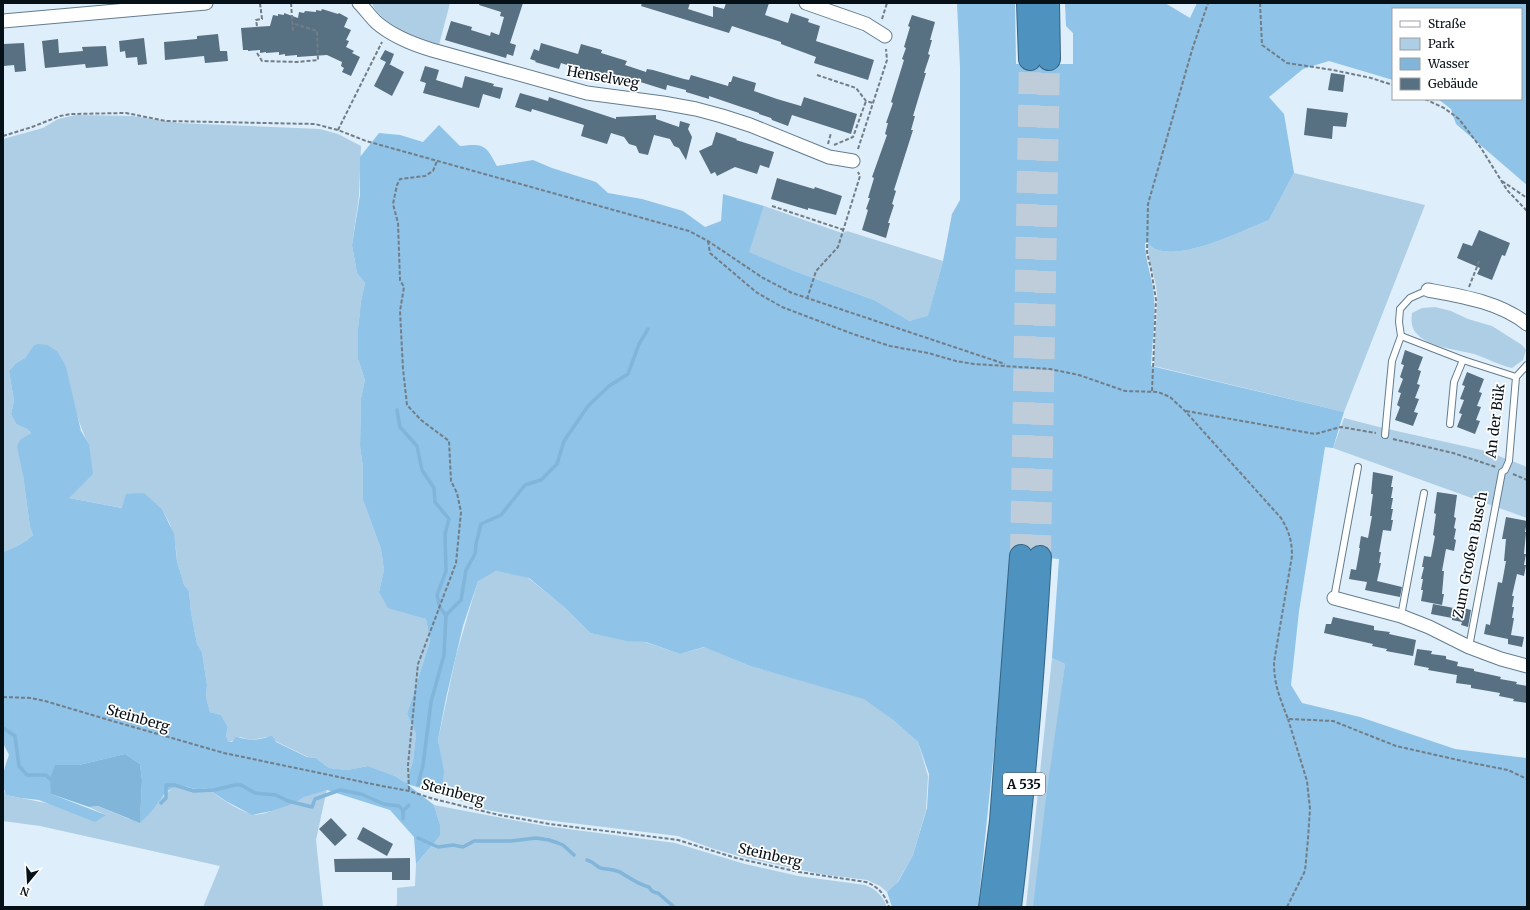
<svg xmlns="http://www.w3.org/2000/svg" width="1530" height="910" viewBox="0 0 1530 910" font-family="Merriweather,serif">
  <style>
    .green { fill: #adcee5 }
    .forest { fill: #8fc3e8 }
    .water { fill: #81b5d9 }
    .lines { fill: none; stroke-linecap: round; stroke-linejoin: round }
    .stream { stroke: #81b5d9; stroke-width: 3.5 }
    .building { fill: #577082 }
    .highway-tunnel { stroke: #becdd9; stroke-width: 22; stroke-dasharray: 22 11; stroke-linecap: butt }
    .lane-casing { stroke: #637d8f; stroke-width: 8 }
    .street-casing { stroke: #637d8f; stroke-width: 15 }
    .highway-casing { stroke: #356484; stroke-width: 24 }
    .path { stroke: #717e88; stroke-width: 2; stroke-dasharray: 4 2; stroke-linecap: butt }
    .lane { stroke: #fff; stroke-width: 6 }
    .street { stroke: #fff; stroke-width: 13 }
    .highway { stroke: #4e92bf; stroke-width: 22 }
    .labels { text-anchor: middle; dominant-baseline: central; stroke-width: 3.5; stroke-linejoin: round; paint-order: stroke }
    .shield { fill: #fff; stroke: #51585d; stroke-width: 1 }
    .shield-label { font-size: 13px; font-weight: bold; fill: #061017 }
    .street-label { font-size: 14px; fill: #061017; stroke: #fff }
  </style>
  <rect width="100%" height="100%" fill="#deeefb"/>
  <!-- green -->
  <g class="green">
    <path d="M 372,3 L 450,3 L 439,45 C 430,42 420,40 412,36 C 401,30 375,16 372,3 Z"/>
    <path d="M 76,115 L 132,116 L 178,123 L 320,129 L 338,134 L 361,146 L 359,196 L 352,245 L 357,273 L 365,283 L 361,301 L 358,329 L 358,359 L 365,380 L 361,398 L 360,446 L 363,468 L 363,500 L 381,549 L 384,570 L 379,592 L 411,614 L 426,619 L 430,641 L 407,714 L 416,734 L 413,761 L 406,783 L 395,776 L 368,766 L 347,770 L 329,768 L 316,758 L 308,757 L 267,737 L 251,740 L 240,737 L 228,743 L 226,735 L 228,727 L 221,715 L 210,712 L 206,697 L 207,685 L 202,652 L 197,644 L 191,612 L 189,591 L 184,585 L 177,561 L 176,549 L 170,524 L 162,509 L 143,493 L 123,508 L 69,498 L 89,444 C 73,416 72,381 58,352 L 33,346 L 25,358 L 16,363 L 9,371 L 14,401 L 11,414 L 16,424 L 27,429 L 31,433 L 28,435 L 23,475 L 30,527 L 33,535 C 24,544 15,547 3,552 L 3,139 L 43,128 L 58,119 Z"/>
    <path d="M 1294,173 L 1425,205 L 1344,412 L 1154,366 C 1153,342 1158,319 1157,295 C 1156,277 1147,260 1148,243 C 1150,245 1152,248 1155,249 C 1182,261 1242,231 1269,220 Z"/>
    <path d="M 764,206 L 842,233 L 847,231 L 943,261 L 928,317 L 908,321 L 874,300 L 797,272 L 748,252 Z"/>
    <path d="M 1435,307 L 1451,311 L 1468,319 L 1492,326 L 1522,345 L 1526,350 L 1523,360 L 1512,368 C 1498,365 1487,358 1474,354 C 1459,350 1429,347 1418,335 C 1411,328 1411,322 1412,313 L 1422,308 Z"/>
    <path d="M 1344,418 L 1383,428 L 1486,451 L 1527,467 L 1527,518 L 1333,448 Z"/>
    <path d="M 496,571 L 527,577 L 563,606 L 590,633 L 627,640 L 645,642 L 680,654 L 705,647 L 750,666 L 864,698 L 893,720 L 918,742 L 928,776 L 926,810 L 913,855 L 897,883 L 887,892 L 880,886 L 867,880 L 820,874 L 750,859 L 714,849 L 678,836 L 546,820 L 487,810 L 441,794 L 443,770 L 438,740 L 456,656 L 478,580 Z"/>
    <path d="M 1052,658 L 1065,664 L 1034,907 L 1026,907 Z"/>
    <path d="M 181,785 L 198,790 L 206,788 C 218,796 237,810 251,814 C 263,818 292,802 303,797 C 311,794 319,792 327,789 L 316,840 L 323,907 L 203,907 L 220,866 L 40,826 L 3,821 L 3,789 L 6,795 L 106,815 L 89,807 L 98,806 L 129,819 L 164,796 L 173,787 Z"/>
    <path d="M 434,805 L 545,826 L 675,843 L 745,864 L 798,876 L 865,885 C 876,889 883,896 887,907 L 395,907 L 397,904 L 397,888 L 415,886 L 416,864 L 440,836 L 440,825 Z"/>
  </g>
  <!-- forest -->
  <path class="forest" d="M 957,3 L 1015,3 L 1016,64 L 1073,64 L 1073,33 L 1066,26 L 1065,3 L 1165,3 L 1190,18 L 1197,3 L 1527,3 L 1527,185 L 1456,124 L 1451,109 L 1438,99 L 1521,99 L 1521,9 L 1393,9 L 1393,80 L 1329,61 L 1303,69 L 1269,97 L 1284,114 L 1294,173 L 1269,220 C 1242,231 1182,261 1155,249 C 1152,248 1150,245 1148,243 L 1145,243 C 1145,261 1153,279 1154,298 C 1156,320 1152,343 1151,366 L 1344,412 L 1333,448 L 1325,447 L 1299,611 L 1291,685 L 1302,703 L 1360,717 L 1455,749 L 1527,758 L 1527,907 L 1033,907 L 1046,798 L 1065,664 L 1052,658 L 1059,559 L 978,552 L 1014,555 L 978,907 L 892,907 L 887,892 L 898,882 L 913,855 L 927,808 L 929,774 L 918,742 L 893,720 L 864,699 L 750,666 L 704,647 L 680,654 L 646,642 L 627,641 L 590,633 L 564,607 L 529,578 L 496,571 L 478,581 L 463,626 L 446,698 L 438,740 L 444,771 L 441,794 L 407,784 L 434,805 L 440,825 L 440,836 L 416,864 L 414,837 L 390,810 L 327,790 L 304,797 L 292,804 L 272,811 L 252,815 L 226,801 L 206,788 C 194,792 192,786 181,786 C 166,785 158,805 149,814 C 146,817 143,820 140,823 L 142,780 L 140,764 L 125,754 L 79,765 L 55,765 L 51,794 L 106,815 L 95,822 L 39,800 L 21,798 L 6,795 C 0,781 4,768 9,755 L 3,743 L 3,552 C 15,547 24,544 33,535 L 30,527 L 23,475 L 17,446 L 20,440 L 31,433 L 27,429 L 16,424 L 11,414 L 14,401 L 9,371 L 16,363 L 25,358 L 33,346 L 37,344 L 47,345 L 58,352 L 66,367 L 81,431 L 89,444 L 93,474 L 69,498 L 122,508 L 126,494 L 144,493 L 162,509 L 174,534 L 177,561 L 184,585 L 189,591 L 191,612 L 197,644 L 202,652 L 207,685 L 206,697 L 210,712 L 221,715 L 228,727 L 226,735 L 228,742 L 232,742 L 236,737 L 251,740 L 260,739 L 272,736 L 276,742 L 307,757 L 316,758 L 329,768 L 347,770 L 368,766 L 395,776 L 406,783 L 413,761 L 416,734 L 407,714 L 430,641 L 426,619 L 388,608 L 379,592 L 384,570 L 381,549 L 363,500 L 363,468 L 360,446 L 361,398 L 365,380 L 358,359 L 358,329 L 361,301 L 365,283 L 357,273 L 352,245 L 360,195 L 360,157 L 379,133 L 400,135 L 423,142 L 439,125 L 460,146 C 484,143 486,145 497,166 L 533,160 L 552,168 L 596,182 L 608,193 L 642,199 L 683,211 L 705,227 L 721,221 L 723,194 L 764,206 L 749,252 L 797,272 L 874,300 L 909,321 L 928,316 L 943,261 L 952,214 L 960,200 L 960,67 Z"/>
  <!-- water -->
  <path class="water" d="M 125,754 L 140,764 L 142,780 L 140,823 L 98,806 L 89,807 L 51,794 L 50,779 L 55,765 L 79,765 Z"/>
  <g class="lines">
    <!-- stream -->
    <g class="stream">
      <path d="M 397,410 L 400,427 L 417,446 L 422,470 L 434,488 L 435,502 L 449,519 L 445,534 L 446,571 L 437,595 L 440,608 L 446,615"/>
      <path d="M 3,728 L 15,736 L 19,766 L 27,775 L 46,775 L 50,779 L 54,780"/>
      <path d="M 418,785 L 423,765 L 431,702 L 444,655 L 446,615 L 461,600 L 466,570 L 475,554 L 476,544 L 481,524 L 501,515 L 525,485 L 541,480 L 557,464 L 564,441 L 588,406 L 609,386 L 628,374 L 639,344 L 648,329"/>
      <path d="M 161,803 L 166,798 L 166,785 L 174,785 L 194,791 L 214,790 L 235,785 L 241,785 L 255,793 L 276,795 L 288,801 L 312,807 L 315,799 L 340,790 L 361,794 L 384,804 L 399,806 L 403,811 L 403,819"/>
      <path d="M 403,811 L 409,805"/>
      <path d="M 418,838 L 438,847 L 453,845 L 463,847 L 474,841 L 511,841 L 536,838 L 549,840 L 558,843 L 563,845 L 574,855"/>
      <path d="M 587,860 C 595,862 596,867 601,868 C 608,870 617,869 623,874 C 631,879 640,885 649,887 C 651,891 653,893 658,893 L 674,907"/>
    </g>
  </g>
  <!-- building -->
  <g class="building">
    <path d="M 480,3 L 523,3 L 510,43 L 516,45 L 513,56 L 507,54 L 506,58 L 445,40 L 451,21 L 472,27 L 471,30 L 490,36 L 491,32 L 499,35 L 504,17 L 500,16 L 501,12 L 479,5 Z"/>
    <path d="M 642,3 L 690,3 L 688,9 L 713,17 L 713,6 L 724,9 L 726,3 L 769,3 L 765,15 L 788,23 L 791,13 L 809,19 L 808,22 L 820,26 L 816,41 L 874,60 L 868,80 L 814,63 L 816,57 L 781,44 L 781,42 L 732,26 L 729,33 L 641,6 Z"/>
    <path d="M 322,9 L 338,14 L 339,13 L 348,18 L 344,27 L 351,30 L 346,40 L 349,41 L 346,47 L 354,51 L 352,53 L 360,57 L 351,76 L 342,72 L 344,68 L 341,66 L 342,62 L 327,55 L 297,57 L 297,55 L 285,56 L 285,54 L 279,55 L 279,52 L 266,53 L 266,52 L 260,53 L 260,50 L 248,51 L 248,50 L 243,50 L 241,28 L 270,26 L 273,15 L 278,16 L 278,14 L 284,15 L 284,13 L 298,18 L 299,12 L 304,13 L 305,11 L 316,12 L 316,10 L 321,11 Z"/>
    <path d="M 912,15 L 935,22 L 930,40 L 932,40 L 928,54 L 930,55 L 924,73 L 926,73 L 913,116 L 915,116 L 911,130 L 913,130 L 894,190 L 896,191 L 892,204 L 894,205 L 888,223 L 890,223 L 886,238 L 862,230 L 868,210 L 866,209 L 870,198 L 868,198 L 874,178 L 872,177 L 887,135 L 885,134 L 888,123 L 886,123 L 893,103 L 891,102 L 904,60 L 902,59 L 906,48 L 904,47 L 910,27 L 908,26 Z"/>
    <path d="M 218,34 L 220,51 L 227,51 L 228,61 L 205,63 L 204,56 L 165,60 L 164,42 L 197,39 L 197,36 Z"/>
    <path d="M 144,38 L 147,64 L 138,65 L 137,57 L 126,58 L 125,51 L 120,52 L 119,41 Z"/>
    <path d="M 58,39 L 59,53 L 83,51 L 82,47 L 106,46 L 108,66 L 86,68 L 85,64 L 45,68 L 42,41 Z"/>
    <path d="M 24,43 L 26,71 L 15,72 L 14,65 L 4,66 L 3,44 Z"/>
    <path d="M 541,43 L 578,54 L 581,44 L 602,50 L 601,53 L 627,61 L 625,65 L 646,72 L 647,69 L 653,70 L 684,79 L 689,80 L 691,75 L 728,86 L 729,82 L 731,82 L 733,76 L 756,83 L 754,91 L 777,99 L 801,106 L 804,97 L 857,114 L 851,134 L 792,115 L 788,126 L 772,120 L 771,118 L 759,114 L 759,113 L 709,96 L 709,99 L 686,92 L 686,90 L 667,85 L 666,90 L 634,80 L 632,86 L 561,63 L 559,69 L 535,62 L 536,61 L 530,59 L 534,49 L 539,51 Z"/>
    <path d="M 385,50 L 394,54 L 390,64 L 389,64 L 404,72 L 392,96 L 374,86 L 386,62 L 380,59 Z"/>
    <path d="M 425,66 L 439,70 L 436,80 L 462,88 L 465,76 L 494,84 L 493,86 L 503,88 L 500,99 L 483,94 L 479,108 L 423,93 L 426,83 L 420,81 Z"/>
    <path d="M 1331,73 L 1345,75 L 1343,92 L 1328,90 Z"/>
    <path d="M 520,93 L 548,101 L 549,97 L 616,119 L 616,117 L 656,115 L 656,119 L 679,127 L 680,121 L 690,124 L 688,129 L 692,137 L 686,160 L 679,148 L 674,146 L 670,139 L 654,135 L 648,155 L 639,153 L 636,146 L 629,144 L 624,137 L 611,133 L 607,144 L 581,136 L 584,125 L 532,109 L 531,112 L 515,107 Z"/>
    <path d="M 1307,108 L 1348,113 L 1346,127 L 1333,126 L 1332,139 L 1304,135 Z"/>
    <path d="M 716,132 L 737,139 L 736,140 L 774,152 L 769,168 L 760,165 L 757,174 L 735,167 L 717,176 L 715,172 L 711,174 L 699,151 L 712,145 Z"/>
    <path d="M 777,178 L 814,189 L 815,187 L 842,196 L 836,215 L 808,208 L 808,210 L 771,199 Z"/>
    <path d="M 1479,230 L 1510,243 L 1505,256 L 1502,255 L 1492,280 L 1477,274 L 1480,268 L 1457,258 L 1463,243 L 1472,246 Z"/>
    <path d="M 1405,350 L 1423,357 L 1418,370 L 1421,371 L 1417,384 L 1420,385 L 1415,398 L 1419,399 L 1414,412 L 1418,413 L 1413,426 L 1395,420 L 1400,407 L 1397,405 L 1401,393 L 1398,392 L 1403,379 L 1400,377 L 1404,365 L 1401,364 Z"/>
    <path d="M 1467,372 L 1484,379 L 1479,392 L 1482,393 L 1477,406 L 1481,407 L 1476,420 L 1480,421 L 1475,434 L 1457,427 L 1462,414 L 1459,413 L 1464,400 L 1460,399 L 1465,386 L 1462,385 Z"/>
    <path d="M 1373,472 L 1393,476 L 1391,487 L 1393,487 L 1391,498 L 1393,498 L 1391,509 L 1393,509 L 1391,520 L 1393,520 L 1391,531 L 1383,530 L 1379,552 L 1381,552 L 1379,563 L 1381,563 L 1377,581 L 1402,587 L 1400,597 L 1365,590 L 1367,582 L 1349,579 L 1351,569 L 1356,570 L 1360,548 L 1359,548 L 1361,536 L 1368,538 L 1372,516 L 1370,516 L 1373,494 L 1371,494 Z"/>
    <path d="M 1437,492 L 1457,495 L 1454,517 L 1456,518 L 1454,528 L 1456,529 L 1454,539 L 1456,540 L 1454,551 L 1446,549 L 1442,571 L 1444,571 L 1442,594 L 1444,594 L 1442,605 L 1421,601 L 1423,590 L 1421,590 L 1423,579 L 1421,579 L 1424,567 L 1422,567 L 1424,556 L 1431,557 L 1435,536 L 1433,535 L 1436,514 L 1434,513 Z"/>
    <path d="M 1506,517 L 1527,521 L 1525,532 L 1526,532 L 1524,554 L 1526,554 L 1524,565 L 1526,565 L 1524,576 L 1517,574 L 1512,596 L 1514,596 L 1512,607 L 1514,607 L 1512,618 L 1514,618 L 1511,635 L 1524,637 L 1522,647 L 1508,644 L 1508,639 L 1484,634 L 1486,624 L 1490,625 L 1498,582 L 1502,583 L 1506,561 L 1504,561 L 1506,539 L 1502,539 Z"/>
    <path d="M 1433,604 L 1464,610 L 1464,608 L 1471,610 L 1468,627 L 1461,625 L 1462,622 L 1452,620 L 1452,618 L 1431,614 Z"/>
    <path d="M 1333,617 L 1374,626 L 1374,630 L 1390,632 L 1389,634 L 1416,640 L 1413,656 L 1386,651 L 1387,649 L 1372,646 L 1373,644 L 1324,633 L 1326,624 L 1331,624 Z"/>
    <path d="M 1417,649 L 1432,651 L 1431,654 L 1446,656 L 1446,659 L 1458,662 L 1457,666 L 1474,669 L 1474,671 L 1501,677 L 1500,679 L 1517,682 L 1516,684 L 1527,686 L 1527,703 L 1513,701 L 1514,699 L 1499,696 L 1500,693 L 1471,688 L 1471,685 L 1456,683 L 1457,675 L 1428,670 L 1429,668 L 1414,665 Z"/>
    <path d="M 331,818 L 347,835 L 335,846 L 319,829 Z"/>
    <path d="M 363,827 L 393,844 L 387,856 L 357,839 Z"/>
    <path d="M 410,858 L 410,880 L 392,880 L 392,872 L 335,872 L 334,859 Z"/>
  </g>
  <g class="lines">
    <!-- highway-tunnel -->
    <g class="highway-tunnel">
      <path d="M 1021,556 L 1030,59"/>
      <path d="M 1040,557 L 1049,59"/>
    </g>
    <!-- lane casing -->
    <g class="lane-casing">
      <g id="lane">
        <path d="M 1401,336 L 1463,360"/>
        <path d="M 1450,424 L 1454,382 L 1463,360 L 1516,377"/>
        <path d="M 1385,435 L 1392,361 L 1401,336 L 1399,322 L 1400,309 L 1410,298 L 1428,290"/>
        <path d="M 1334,598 L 1358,467"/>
        <path d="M 1401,616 L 1424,493"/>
        <path d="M 1469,647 L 1502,472 L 1505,470 L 1509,461 L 1516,377 L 1527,365"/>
      </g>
    </g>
    <!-- street casing -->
    <g class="street-casing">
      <g id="street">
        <path d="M 359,3 C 365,9 370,16 376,22 C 392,36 412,44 432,50 L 587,93 L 663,103 L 696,109 L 722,116 L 750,125 L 829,157 L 853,161"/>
        <path d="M 806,3 L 866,24 L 885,36"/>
        <path d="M 3,21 L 206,3"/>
        <path d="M 1428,290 C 1461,296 1500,302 1527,324"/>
        <path d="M 1334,598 L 1401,616 L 1429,627 L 1469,647 L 1501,659 L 1527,666"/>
      </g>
    </g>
    <!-- highway casing -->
    <g class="highway-casing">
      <g id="highway">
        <path d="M 1028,3 L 1030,59"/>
        <path d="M 1048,3 L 1049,59"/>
        <path d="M 990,907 L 1001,821 L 1021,556"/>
        <path d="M 1010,907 C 1024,791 1033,674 1040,557"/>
      </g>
    </g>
    <!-- path -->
    <g class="path">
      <path d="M 291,3 L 293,31"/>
      <path d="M 1260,3 L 1262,45 L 1287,63 L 1333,70 L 1371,78 L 1393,85"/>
      <path d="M 882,19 L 887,3"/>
      <path d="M 257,26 L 256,20 L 262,19 L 260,3"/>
      <path d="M 257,53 L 262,61 L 297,62 L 318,60 L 317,31 L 292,23"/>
      <path d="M 817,75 L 856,88 L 866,101 L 873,103"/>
      <path d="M 1425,99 L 1444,108 L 1459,119 L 1481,148 L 1507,190 L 1527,211"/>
      <path d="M 338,130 L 382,42"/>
      <path d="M 3,136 L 32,127 L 60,116 L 71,114 L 126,113 L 166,121 L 315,124 L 338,130 L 366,141 L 689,231 L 708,241 L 763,278 L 792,293 L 1005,364"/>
      <path d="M 828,144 L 831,133"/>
      <path d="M 834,145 L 853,137 L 866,101"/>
      <path d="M 858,149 L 887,60 L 886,49"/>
      <path d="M 1502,181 L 1527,198"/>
      <path d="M 772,206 L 844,230"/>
      <path d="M 708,241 L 710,253 L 756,292 L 782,307 L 853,334 L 890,346 L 928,353 L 956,361 L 974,364 L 1050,369 L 1079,375 L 1125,391 L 1158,392 L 1170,397 L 1185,411 L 1281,518 C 1289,531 1292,541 1292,556 L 1274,662 C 1274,685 1280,698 1288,719 L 1333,721 L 1396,746 L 1467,762 L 1508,770 L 1527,779"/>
      <path d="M 1469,287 L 1480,259"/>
      <path d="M 807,299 L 816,271 L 838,247 L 860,176 L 858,172"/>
      <path d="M 1152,391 L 1156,300 L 1151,269 L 1147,252 L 1148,204 L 1192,50 L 1208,3"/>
      <path d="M 1186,411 L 1315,434 L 1341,427 L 1376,433"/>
      <path d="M 1393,439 L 1453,453 L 1496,467"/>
      <path d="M 1513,474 L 1527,480"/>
      <path d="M 3,697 L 31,698 L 45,701 L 109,720 L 224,753 L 377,785 L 409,791 L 434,799 L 499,815 L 550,824 L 678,840 L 736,858 L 799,872 L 866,882 C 879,887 885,895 889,907"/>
      <path d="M 409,790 L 408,765 L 418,664 L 456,563 L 461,512 L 457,493 L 451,481 L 449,441 L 421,420 L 407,405 L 403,369 L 400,311 L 404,287 L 400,280 L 398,223 L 393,204 L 397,185 L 400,179 L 425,176 L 433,171 L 437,161"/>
      <path d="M 1287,907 L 1305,871 L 1308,839 L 1310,809 L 1307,781 L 1288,719"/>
    </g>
    <!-- lane -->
    <use href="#lane" class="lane"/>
    <!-- street -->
    <use href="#street" class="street"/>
    <!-- highway -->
    <use href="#highway" class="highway"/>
  </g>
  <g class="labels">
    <!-- shield labels -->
    <rect class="shield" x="1003" y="773" width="42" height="22" rx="3"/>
    <g class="shield-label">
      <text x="1024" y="784">A 535</text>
    </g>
    <!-- street labels -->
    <g class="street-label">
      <text transform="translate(603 77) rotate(10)">Henselweg</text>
      <text transform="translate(1495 421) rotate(-83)">An der Bük</text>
      <text transform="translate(1470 555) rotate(-79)">Zum Großen Busch</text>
      <text transform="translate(138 718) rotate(16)">Steinberg</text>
      <text transform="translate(453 792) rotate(15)">Steinberg</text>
      <text transform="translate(770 855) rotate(13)">Steinberg</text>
    </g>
  </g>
  <!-- border -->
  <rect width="1530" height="910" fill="none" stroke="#061017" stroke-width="8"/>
  <!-- legend -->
  <rect x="1392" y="8" width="130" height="92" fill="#ffffff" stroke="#9b9fa2"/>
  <rect x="1400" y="21" width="20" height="6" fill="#ffffff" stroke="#9b9fa2"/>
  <text x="1428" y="28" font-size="12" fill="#061017">Straße</text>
  <rect x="1400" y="38" width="20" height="12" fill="#adcee5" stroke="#9b9fa2"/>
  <text x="1428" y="48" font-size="12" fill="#061017">Park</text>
  <rect x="1400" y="58" width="20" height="12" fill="#81b5d9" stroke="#9b9fa2"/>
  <text x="1428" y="68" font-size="12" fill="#061017">Wasser</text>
  <rect x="1400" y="78" width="20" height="12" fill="#577082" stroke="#9b9fa2"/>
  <text x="1428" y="88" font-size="12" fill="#061017">Gebäude</text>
  <!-- north arrow -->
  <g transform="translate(28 882) rotate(198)" stroke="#ffffff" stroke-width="3" paint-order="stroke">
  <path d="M0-3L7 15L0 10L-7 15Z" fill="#061017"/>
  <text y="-6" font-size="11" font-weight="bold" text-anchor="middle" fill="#061017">N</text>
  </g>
</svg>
